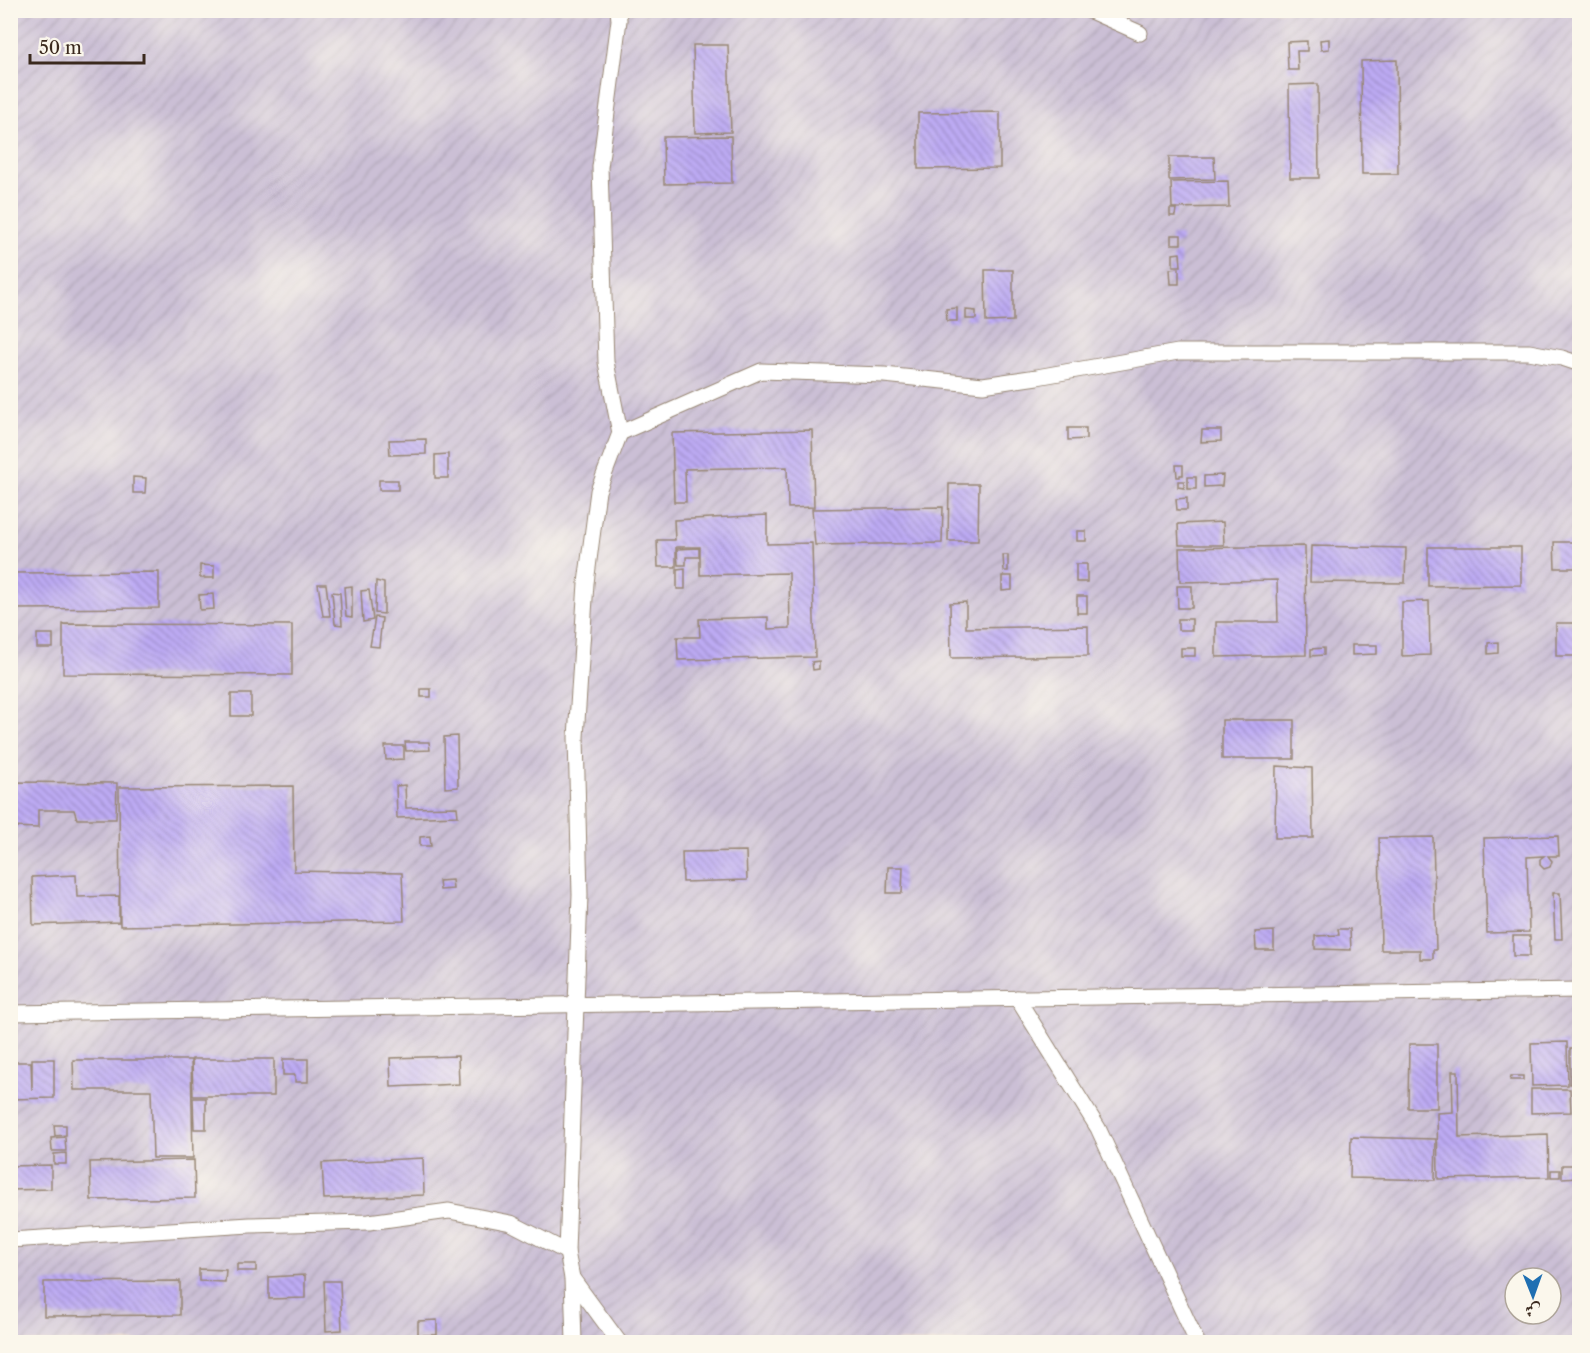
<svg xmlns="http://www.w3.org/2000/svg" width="1590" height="1353" viewBox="0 0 1590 1353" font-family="'Libre Caslon Text',Amiri,serif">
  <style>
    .industrial { fill: url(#industrial-furrows); fill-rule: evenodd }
    .building { fill: url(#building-back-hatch) }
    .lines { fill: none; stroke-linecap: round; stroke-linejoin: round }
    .street-casing { stroke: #988774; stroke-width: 17 }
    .street { stroke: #fff; stroke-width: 15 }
  </style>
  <defs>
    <pattern id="industrial-furrows" width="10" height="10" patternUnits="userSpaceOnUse" patternTransform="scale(1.5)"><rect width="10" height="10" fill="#cbbfd5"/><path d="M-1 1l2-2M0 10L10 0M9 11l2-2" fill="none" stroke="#afa4b6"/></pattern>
    <pattern id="building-back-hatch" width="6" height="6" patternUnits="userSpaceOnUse" patternTransform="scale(1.5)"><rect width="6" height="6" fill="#bdabf4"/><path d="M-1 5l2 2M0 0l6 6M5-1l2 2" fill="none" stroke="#9b8bc5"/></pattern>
  </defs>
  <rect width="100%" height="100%" fill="#fbf7ec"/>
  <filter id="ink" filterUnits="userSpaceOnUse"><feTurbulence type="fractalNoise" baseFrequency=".0167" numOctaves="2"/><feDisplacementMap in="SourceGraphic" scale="12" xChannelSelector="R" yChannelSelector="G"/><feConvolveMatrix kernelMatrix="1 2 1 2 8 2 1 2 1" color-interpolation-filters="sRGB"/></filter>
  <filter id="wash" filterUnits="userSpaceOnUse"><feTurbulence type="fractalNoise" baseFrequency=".008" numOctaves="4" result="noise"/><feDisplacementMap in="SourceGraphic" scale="24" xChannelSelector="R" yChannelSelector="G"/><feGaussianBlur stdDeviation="1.35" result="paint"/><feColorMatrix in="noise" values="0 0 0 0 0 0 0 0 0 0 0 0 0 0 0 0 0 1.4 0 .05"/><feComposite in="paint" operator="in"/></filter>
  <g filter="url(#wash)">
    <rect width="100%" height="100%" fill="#f5e4cb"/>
    <!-- industrial -->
    <path class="industrial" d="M 10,11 L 1579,11 L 1579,1342 L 11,1342 ZM 1515,1278 L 1551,1278 L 1551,1314 L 1515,1314 Z"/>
    <g id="blocks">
      <!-- building -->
      <g class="building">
        <path d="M 1329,39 L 1329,49 L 1321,50 L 1320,40 Z"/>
        <path d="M 1307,41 L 1307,51 L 1297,51 L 1298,70 L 1288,70 L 1287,42 Z"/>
        <path d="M 693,45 L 728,45 L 731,132 L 695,133 Z"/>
        <path d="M 1397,60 L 1398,174 L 1362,174 L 1361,61 Z"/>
        <path d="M 1318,84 L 1319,178 L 1290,178 L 1289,85 Z"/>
        <path d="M 1000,112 L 1000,168 L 918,169 L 918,113 Z"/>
        <path d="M 731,136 L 732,183 L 664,184 L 663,137 Z"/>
        <path d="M 1169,157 L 1214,157 L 1215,179 L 1169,180 Z"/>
        <path d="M 1228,181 L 1229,207 L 1172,208 L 1171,182 Z"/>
        <path d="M 1170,209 L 1176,209 L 1175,216 L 1170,216 Z"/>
        <rect x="1171" y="235" width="10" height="9"/>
        <path d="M 1180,253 L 1181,266 L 1173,266 L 1173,254 Z"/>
        <path d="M 1179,268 L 1179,284 L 1171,284 L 1170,269 Z"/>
        <path d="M 985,270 L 1013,270 L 1013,321 L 986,322 Z"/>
        <path d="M 957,308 L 957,321 L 947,321 L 946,309 Z"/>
        <path d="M 966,310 L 976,311 L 976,319 L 966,319 Z"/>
        <path d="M 1068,428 L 1086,428 L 1086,439 L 1068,440 Z"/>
        <path d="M 812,430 L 814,507 L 788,508 L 787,467 L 685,469 L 686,502 L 674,502 L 672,433 Z"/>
        <path d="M 1202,430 L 1221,430 L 1221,441 L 1201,442 Z"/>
        <path d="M 426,439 L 426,454 L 390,455 L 389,440 Z"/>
        <path d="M 448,454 L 448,478 L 435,478 L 435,455 Z"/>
        <path d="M 1176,465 L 1183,465 L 1183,475 L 1180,475 L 1180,477 L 1177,477 Z"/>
        <path d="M 1223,475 L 1222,486 L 1204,487 L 1204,476 Z"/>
        <path d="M 133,477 L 146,478 L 145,493 L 133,493 Z"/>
        <rect x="1188" y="477" width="8" height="12"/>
        <rect x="379" y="480" width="19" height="10"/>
        <path d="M 1178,481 L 1184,481 L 1184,488 L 1178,487 Z"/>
        <path d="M 949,484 L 979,484 L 978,541 L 948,541 Z"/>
        <path d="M 1187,498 L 1187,510 L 1177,510 L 1176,499 Z"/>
        <path d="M 943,507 L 942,543 L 815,545 L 812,509 Z"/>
        <path d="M 767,515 L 767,544 L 812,543 L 815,657 L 678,660 L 677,637 L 700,637 L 699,619 L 768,617 L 768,629 L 790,628 L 789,573 L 700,575 L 700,547 L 676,547 L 676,567 L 658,567 L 657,540 L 675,540 L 674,520 Z"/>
        <path d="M 1223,522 L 1224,545 L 1179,545 L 1178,524 Z"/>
        <rect x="1077" y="531" width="9" height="10"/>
        <path d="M 1554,542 L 1580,542 L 1580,568 L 1555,568 Z"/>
        <path d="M 1305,546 L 1306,655 L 1216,657 L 1216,622 L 1278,622 L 1277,580 L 1180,582 L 1179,548 Z"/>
        <path d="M 1311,546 L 1406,548 L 1405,583 L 1310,582 Z"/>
        <path d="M 1428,547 L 1521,547 L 1521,585 L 1428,586 Z"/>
        <path d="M 699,548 L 699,557 L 686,557 L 686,565 L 678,565 L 677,549 Z"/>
        <path d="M 1003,555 L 1008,555 L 1008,571 L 1004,571 Z"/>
        <rect x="1076" y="564" width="11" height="18"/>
        <path d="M 200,565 L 214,566 L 214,578 L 200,578 Z"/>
        <path d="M 685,568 L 685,589 L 677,589 L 677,569 Z"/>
        <path d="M 159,572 L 159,608 L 10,609 L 10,573 Z"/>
        <path d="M 1002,576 L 1012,576 L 1012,590 L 1002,591 Z"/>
        <path d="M 376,581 L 384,583 L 384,614 L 375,613 Z"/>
        <path d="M 318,584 L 326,584 L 330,616 L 323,616 Z"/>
        <path d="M 352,586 L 352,617 L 346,616 L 344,587 Z"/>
        <path d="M 1177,586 L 1192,586 L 1192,608 L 1178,608 Z"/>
        <path d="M 369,590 L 373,620 L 363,622 L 361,591 Z"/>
        <path d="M 332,592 L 340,593 L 342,625 L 335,624 Z"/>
        <path d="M 213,594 L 214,609 L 200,610 L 199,595 Z"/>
        <rect x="1077" y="596" width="10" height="17"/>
        <path d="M 1429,601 L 1430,655 L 1402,656 L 1402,602 Z"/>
        <path d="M 966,602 L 966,628 L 1088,626 L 1088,656 L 951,658 L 950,603 Z"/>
        <path d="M 375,617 L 382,618 L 379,647 L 370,646 Z"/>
        <rect x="1178" y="619" width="14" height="11"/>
        <rect x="1556" y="623" width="24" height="33"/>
        <path d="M 63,624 L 292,625 L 292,675 L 63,674 Z"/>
        <rect x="37" y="634" width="16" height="14"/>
        <path d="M 1498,642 L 1498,653 L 1488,654 L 1488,643 Z"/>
        <path d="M 1352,645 L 1377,645 L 1377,654 L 1352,655 Z"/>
        <rect x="1181" y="648" width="14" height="8"/>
        <path d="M 1324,648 L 1324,655 L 1311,656 L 1311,649 Z"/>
        <path d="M 819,661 L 819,669 L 813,670 L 812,662 Z"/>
        <rect x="421" y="689" width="10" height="8"/>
        <rect x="231" y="694" width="20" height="22"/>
        <rect x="1222" y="720" width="72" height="39"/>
        <path d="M 457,736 L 458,787 L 445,788 L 444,737 Z"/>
        <path d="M 405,742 L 429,742 L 430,750 L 406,751 Z"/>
        <path d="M 385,746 L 404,746 L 404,759 L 386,760 Z"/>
        <path d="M 1276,766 L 1312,768 L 1313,838 L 1275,838 Z"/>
        <path d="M 10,782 L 117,783 L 116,819 L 77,819 L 74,810 L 38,810 L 38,828 L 10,827 Z"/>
        <path d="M 405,785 L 406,808 L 457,807 L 458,816 L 397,818 L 396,786 Z"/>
        <path d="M 293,786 L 294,871 L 402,873 L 404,921 L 120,926 L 119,787 Z"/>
        <path d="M 430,836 L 431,846 L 420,846 L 420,837 Z"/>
        <path d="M 1558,836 L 1559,856 L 1548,856 L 1552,861 L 1550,867 L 1544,869 L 1540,865 L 1540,859 L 1544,856 L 1527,857 L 1529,932 L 1487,933 L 1484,838 Z"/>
        <path d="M 1433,837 L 1436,950 L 1433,950 L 1433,959 L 1420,959 L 1420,950 L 1381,950 L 1379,838 Z"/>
        <path d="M 746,851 L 747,880 L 683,882 L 682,852 Z"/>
        <path d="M 888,867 L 903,867 L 902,893 L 887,893 Z"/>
        <path d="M 76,875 L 77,897 L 119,896 L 119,922 L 33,925 L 32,877 Z"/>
        <path d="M 452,880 L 453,889 L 440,890 L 439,881 Z"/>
        <path d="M 1553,893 L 1560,893 L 1562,939 L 1555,939 Z"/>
        <path d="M 1338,929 L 1350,929 L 1351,950 L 1315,949 L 1315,936 L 1339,935 Z"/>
        <path d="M 1274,931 L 1274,950 L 1256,950 L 1255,932 Z"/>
        <rect x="1513" y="936" width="17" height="20"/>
        <path d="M 1567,1042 L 1568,1085 L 1532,1086 L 1531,1043 Z"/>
        <path d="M 1409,1044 L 1437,1044 L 1437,1108 L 1408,1108 Z"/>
        <rect x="1570" y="1049" width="10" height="35"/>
        <path d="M 458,1056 L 459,1084 L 391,1087 L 390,1058 Z"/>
        <path d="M 32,1059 L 54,1059 L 54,1098 L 10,1099 L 10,1062 L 31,1062 L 32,1091 Z"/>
        <path d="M 192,1059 L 274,1059 L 274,1096 L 193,1096 Z"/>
        <path d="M 283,1059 L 308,1059 L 308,1082 L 295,1082 L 295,1075 L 283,1075 Z"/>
        <path d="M 73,1060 L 191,1060 L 193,1158 L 153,1158 L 151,1090 L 74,1090 Z"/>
        <path d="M 1452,1071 L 1458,1071 L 1459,1137 L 1548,1134 L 1549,1177 L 1438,1179 L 1437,1113 L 1453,1112 Z"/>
        <path d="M 1511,1076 L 1523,1076 L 1523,1080 L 1510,1080 Z"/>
        <path d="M 1531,1089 L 1570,1089 L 1571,1112 L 1531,1113 Z"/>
        <path d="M 193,1098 L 206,1098 L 206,1129 L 194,1129 Z"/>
        <path d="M 54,1125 L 66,1125 L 66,1135 L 55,1136 Z"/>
        <path d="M 65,1137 L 66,1151 L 52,1151 L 51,1138 Z"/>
        <path d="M 1351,1137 L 1436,1139 L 1435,1180 L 1350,1178 Z"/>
        <path d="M 66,1153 L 66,1164 L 54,1164 L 54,1154 Z"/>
        <path d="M 423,1158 L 424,1195 L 324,1199 L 322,1163 Z"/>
        <path d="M 194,1160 L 195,1198 L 91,1200 L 90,1162 Z"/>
        <path d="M 51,1165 L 51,1189 L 10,1190 L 10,1166 Z"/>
        <path d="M 1562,1165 L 1580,1165 L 1580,1177 L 1562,1178 Z"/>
        <rect x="1551" y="1170" width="9" height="7"/>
        <rect x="237" y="1264" width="19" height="7"/>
        <path d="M 199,1269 L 226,1270 L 225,1282 L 199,1281 Z"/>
        <path d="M 305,1275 L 305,1298 L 269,1299 L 269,1277 Z"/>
        <path d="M 180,1281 L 180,1315 L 44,1316 L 44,1282 Z"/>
        <path d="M 324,1281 L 340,1281 L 342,1330 L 326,1331 Z"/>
        <path d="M 437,1320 L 437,1335 L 418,1335 L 418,1321 Z"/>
      </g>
    </g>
  </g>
  <g filter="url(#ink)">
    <use href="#blocks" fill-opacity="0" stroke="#988774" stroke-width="1.5"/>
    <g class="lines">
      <!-- street casing -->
      <g class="street-casing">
        <g id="street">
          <path d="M 1088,10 L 1140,33"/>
          <path d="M 620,433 L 761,371 L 884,375 L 983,385 L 1037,377 L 1178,352 L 1529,352 L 1562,358 L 1580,364"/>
          <path d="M 1017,998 L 1098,1128 L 1197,1342"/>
          <path d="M 10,1013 L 1580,990"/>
          <path d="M 10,1240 L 250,1225 L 369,1222 L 449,1211 L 511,1223 L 567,1252"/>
          <path d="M 572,1278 L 619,1342"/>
          <path d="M 574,1342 L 572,1278 L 567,1252 L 580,895 L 576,737 L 586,583 L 598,491 L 620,433 L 606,362 L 600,167 L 619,20 L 618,10"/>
        </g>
      </g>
      <!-- street -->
      <use href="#street" class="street"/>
    </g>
  </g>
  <!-- margin -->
  <rect width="1590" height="1353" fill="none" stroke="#fbf7ec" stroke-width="36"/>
  <!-- north arrow -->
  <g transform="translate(1533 1296) rotate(179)"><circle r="28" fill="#fbf7ec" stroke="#aea59a" stroke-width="1.5"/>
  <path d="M0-4.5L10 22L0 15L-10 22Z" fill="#1f6fb2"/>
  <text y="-9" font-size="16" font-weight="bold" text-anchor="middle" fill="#3b2a1e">ش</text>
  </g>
  <!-- scale -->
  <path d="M30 54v9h114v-9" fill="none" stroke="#3b2a1e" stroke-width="3"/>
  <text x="39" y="54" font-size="18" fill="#3b2a1e" stroke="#fbf7ec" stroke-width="4.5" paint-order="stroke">50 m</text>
</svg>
